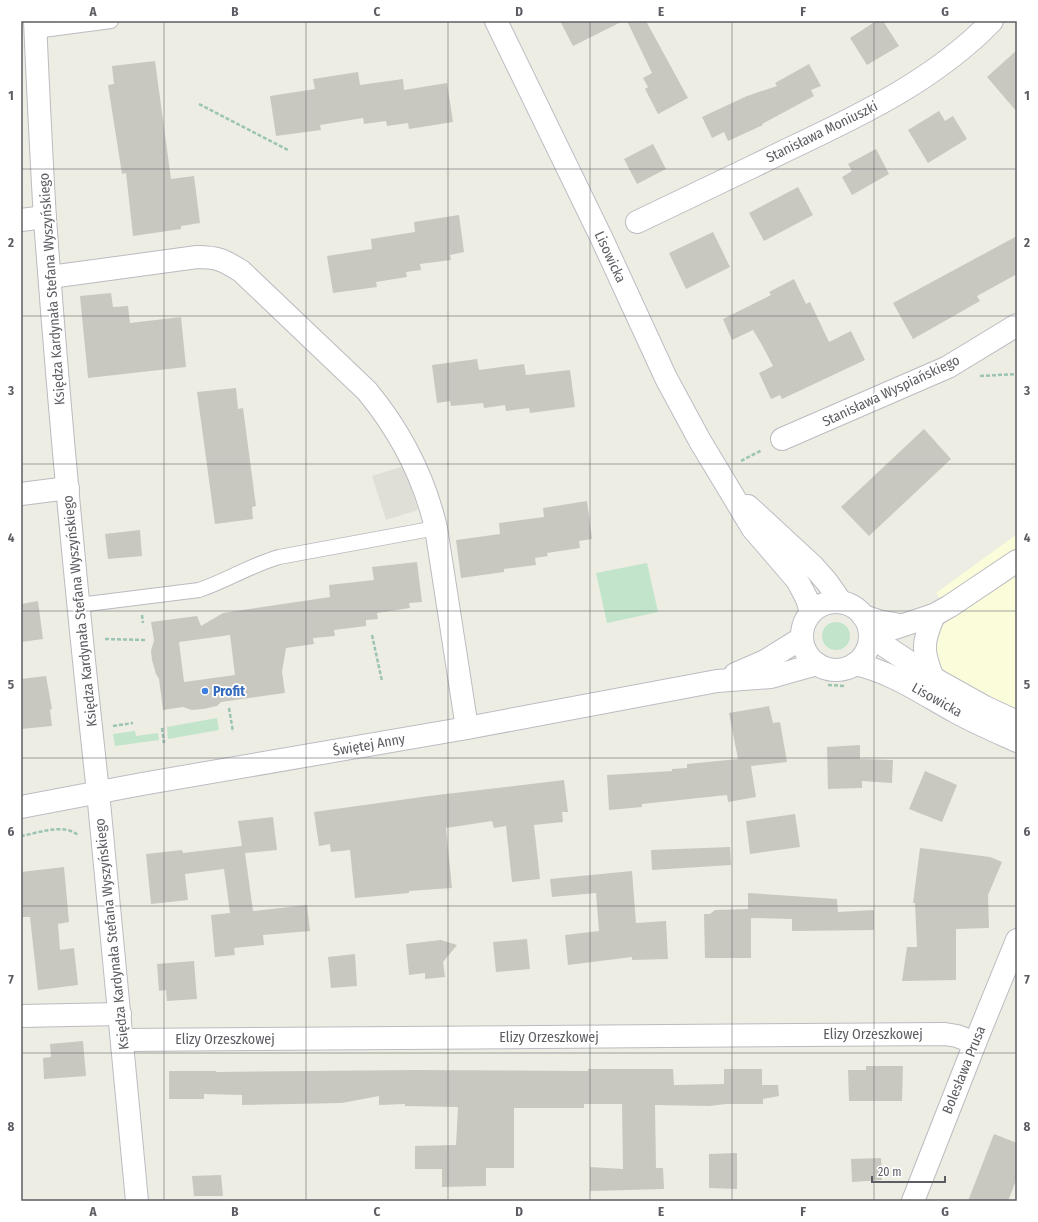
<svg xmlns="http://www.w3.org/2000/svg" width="1038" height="1222" viewBox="0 0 1038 1222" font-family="'Fira Sans Condensed',sans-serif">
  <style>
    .commercial { fill: #fafcda }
    .industrial { fill: #dfdfd8 }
    .green { fill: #c1e4cb }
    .building { fill: #c9c8c0; fill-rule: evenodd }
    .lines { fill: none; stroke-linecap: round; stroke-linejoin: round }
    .lane-casing { stroke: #bbbbc1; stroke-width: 16 }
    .street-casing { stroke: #bbbbc1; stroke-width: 24 }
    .secondary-casing { stroke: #bcbdc4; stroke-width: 24 }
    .path { stroke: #9bc4b2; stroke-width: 2.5; stroke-dasharray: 4 2; stroke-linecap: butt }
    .lane { stroke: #fff; stroke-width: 14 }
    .street { stroke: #fff; stroke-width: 22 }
    .secondary { stroke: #fff; stroke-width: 22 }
    .grid { fill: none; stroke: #5c5d63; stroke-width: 1; stroke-opacity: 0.55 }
    .shop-dot { fill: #3f7fe0; stroke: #fff; stroke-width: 1.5 }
    .labels { text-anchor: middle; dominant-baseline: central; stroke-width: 3.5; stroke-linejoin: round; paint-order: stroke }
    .street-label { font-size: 14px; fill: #5c5d63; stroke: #fff }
    .shop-label { font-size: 14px; font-weight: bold; fill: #366cbe; stroke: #fff; text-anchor: start }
    .neatline { fill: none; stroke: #5c5d63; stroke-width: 1.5 }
    .grid-label { font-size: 13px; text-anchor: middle; font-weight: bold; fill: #5c5d63 }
  </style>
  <rect width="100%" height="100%" fill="#edede3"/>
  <!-- commercial -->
  <path class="commercial" d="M 1017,534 L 1017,709 L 970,687 L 944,670 L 932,660 L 935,632 L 953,617 L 936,593 Z"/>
  <!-- industrial -->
  <path class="industrial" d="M 404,466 L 418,510 L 386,520 L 372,476 Z"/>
  <!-- green -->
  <g class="green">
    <path d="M 647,563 L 658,612 L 607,623 L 596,573 Z"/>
    <circle cx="836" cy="636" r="14"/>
    <path d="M 217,718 L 219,730 L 168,739 L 167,727 Z"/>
    <path d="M 135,731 L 136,736 L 158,733 L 159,740 L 115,746 L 113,734 Z"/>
  </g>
  <!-- building -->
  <g class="building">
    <path d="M 560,21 L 623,21 L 573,46 Z"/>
    <path d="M 627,21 L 646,21 L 688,98 L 658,114 L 645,89 L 648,87 L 643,78 L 652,73 Z"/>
    <path d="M 876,21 L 883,21 L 899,46 L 867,65 L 850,38 Z"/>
    <path d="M 1017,50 L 1017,112 L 987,77 Z"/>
    <path d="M 155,61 L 171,179 L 194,176 L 200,223 L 181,226 L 181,229 L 133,236 L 126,173 L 122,174 L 108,85 L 114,84 L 112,66 Z"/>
    <path d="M 809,64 L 821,86 L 811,90 L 814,96 L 762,124 L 763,125 L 728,141 L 724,132 L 712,138 L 702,117 L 747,96 L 777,86 L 775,83 Z"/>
    <path d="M 358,72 L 360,85 L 403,79 L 404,90 L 447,83 L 453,122 L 409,129 L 408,123 L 387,126 L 386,121 L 364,124 L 363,118 L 320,125 L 321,130 L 276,136 L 270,96 L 315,89 L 313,79 Z"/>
    <path d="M 939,111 L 945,121 L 953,116 L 967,139 L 928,163 L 908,130 Z"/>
    <path d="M 653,144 L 666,169 L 637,184 L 624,159 Z"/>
    <path d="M 876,149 L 889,174 L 852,195 L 842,177 L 852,171 L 848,164 Z"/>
    <path d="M 798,187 L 813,215 L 764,241 L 749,213 Z"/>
    <path d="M 459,215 L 464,252 L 450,255 L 451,260 L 420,264 L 421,270 L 406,272 L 407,277 L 376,282 L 377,287 L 333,293 L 327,256 L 372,249 L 371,239 L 415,232 L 414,222 Z"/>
    <path d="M 713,232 L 730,267 L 686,289 L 669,253 Z"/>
    <path d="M 1017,236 L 1017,274 L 977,296 L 980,301 L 913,339 L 893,303 Z"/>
    <path d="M 794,279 L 806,304 L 810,302 L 829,342 L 851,331 L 865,360 L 782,399 L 780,395 L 771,399 L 759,373 L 773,366 L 762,345 L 753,330 L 732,340 L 723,319 L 771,295 L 769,292 Z"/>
    <path d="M 111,293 L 113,307 L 128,306 L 130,323 L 181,317 L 186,367 L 88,378 L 80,296 Z"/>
    <path d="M 477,359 L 479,370 L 524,364 L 526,375 L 570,370 L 575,407 L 530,413 L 529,408 L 506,411 L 505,405 L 484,408 L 483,403 L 451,406 L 450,401 L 437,403 L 432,365 Z"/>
    <path d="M 236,388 L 238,409 L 243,408 L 256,506 L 252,507 L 253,519 L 215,524 L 197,392 Z"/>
    <path d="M 924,429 L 951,459 L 869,536 L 841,507 Z"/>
    <path d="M 587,501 L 592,539 L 579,541 L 580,548 L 547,553 L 548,556 L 535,558 L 536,565 L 504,569 L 504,572 L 461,578 L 456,540 L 500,534 L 499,523 L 544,517 L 543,508 Z"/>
    <path d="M 140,530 L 142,556 L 108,559 L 105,534 Z"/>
    <path d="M 417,562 L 422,602 L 409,603 L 410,608 L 377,613 L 378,619 L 366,620 L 366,626 L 334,630 L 335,636 L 313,638 L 314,644 L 286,648 L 282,672 L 285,693 L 221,702 L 217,706 L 203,709 L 192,710 L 183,707 L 163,710 L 159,679 L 156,674 L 152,660 L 151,651 L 154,640 L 151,622 L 197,616 L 201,626 L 223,613 L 330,597 L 329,585 L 374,580 L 372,567 ZM 230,635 L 235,675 L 184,682 L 179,642 Z"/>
    <path d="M 38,601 L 43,639 L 21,642 L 21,604 Z"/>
    <path d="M 46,676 L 52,709 L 50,710 L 52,726 L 21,729 L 21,679 Z"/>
    <path d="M 769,706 L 773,723 L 780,722 L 787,762 L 751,766 L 756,797 L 728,802 L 727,795 L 642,804 L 642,807 L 609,810 L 607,775 L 672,771 L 672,769 L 687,768 L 687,764 L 738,759 L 729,713 Z"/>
    <path d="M 860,745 L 860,759 L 893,760 L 892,783 L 862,781 L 862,788 L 828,789 L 827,747 Z"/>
    <path d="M 925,771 L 957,785 L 942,822 L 909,809 Z"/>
    <path d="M 564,780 L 568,812 L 562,812 L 563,822 L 534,825 L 540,879 L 512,882 L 506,826 L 494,828 L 492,821 L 446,828 L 452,888 L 409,891 L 409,893 L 355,898 L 350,850 L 331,852 L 330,844 L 319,846 L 314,812 L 429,796 Z"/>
    <path d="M 795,814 L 800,847 L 750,854 L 746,821 Z"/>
    <path d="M 273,817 L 277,850 L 245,853 L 253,911 L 307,905 L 310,931 L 263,935 L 264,945 L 234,948 L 235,955 L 215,957 L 211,915 L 230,913 L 224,869 L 185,874 L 188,900 L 151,904 L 146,854 L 182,850 L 183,853 L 242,846 L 238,821 Z"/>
    <path d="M 730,847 L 731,865 L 652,870 L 651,850 Z"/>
    <path d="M 920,848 L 990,857 L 1002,862 L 988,895 L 989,928 L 956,929 L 956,980 L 902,981 L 907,947 L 917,947 L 915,903 L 913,903 Z"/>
    <path d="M 64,867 L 69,922 L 58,924 L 60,950 L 74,948 L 78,985 L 38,990 L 30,917 L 21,917 L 21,872 Z"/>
    <path d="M 632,871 L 636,923 L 666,921 L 668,959 L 632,960 L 632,957 L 568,965 L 565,935 L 599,931 L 596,893 L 552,897 L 550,879 Z"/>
    <path d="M 748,893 L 837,899 L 838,912 L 874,910 L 874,930 L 792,931 L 792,919 L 751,918 L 751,958 L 705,958 L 704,914 L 710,914 L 715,910 L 748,909 Z"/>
    <path d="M 527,939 L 530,969 L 496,972 L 493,942 Z"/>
    <path d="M 441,940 L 457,945 L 443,962 L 445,977 L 425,979 L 425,973 L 409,975 L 406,944 Z"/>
    <path d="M 355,954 L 357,986 L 331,988 L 328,957 Z"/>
    <path d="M 194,961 L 197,999 L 167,1001 L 166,990 L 159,991 L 157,964 Z"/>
    <path d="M 83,1041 L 86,1076 L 44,1079 L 43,1058 L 51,1057 L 50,1044 Z"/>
    <path d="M 866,1066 L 903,1066 L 902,1101 L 849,1101 L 848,1070 L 866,1070 Z"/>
    <path d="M 588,1069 L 673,1069 L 674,1085 L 724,1084 L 724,1069 L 762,1069 L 762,1085 L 778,1085 L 779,1096 L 763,1099 L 763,1104 L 726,1104 L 709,1106 L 655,1105 L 656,1168 L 663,1168 L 664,1189 L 590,1191 L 590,1167 L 623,1169 L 622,1104 L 584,1104 L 584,1108 L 514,1108 L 514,1168 L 486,1168 L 486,1186 L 442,1187 L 442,1169 L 415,1169 L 415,1146 L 456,1145 L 458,1107 L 405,1106 L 405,1104 L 379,1105 L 379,1096 L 342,1103 L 242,1105 L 242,1095 L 204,1094 L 204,1099 L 169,1099 L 169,1071 L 216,1071 L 216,1072 L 415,1070 L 588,1071 Z"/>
    <path d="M 994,1134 L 1017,1143 L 1017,1178 L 1008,1201 L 968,1201 Z"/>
    <path d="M 737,1153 L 737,1189 L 709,1188 L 709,1154 Z"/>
    <path d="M 881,1158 L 882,1180 L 852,1182 L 851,1159 Z"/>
    <path d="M 221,1175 L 223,1196 L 194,1196 L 192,1176 Z"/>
  </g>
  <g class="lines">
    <!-- lane casing -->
    <g class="lane-casing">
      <g id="lane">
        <path d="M 35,31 L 111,21"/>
        <path d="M 79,605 L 199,590 C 226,581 251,565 279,557 L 436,528"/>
      </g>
    </g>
    <!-- street casing -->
    <g class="street-casing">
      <g id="street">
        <path d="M 35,21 C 38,87 41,153 45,219 C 59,410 77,602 98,792"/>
        <path d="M 21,220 L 45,217"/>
        <path d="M 637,222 C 689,197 740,173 791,148 C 863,114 936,79 992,21"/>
        <path d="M 50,277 L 197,257 C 218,257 223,260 241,271 L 367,391 C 400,431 424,477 436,528 L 467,728"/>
        <path d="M 782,439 L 948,367 L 1017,325"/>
        <path d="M 21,494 L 68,488"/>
        <path d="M 863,616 L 878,621 L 900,625"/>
        <path d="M 870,636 L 934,615 L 950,606 L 1017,561"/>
        <path d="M 933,678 C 922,651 922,643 934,615"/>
        <path d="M 21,1016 L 120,1014"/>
        <path d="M 123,1040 L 945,1034 L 957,1036 L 975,1043"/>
        <path d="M 913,1201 L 975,1043 L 1017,940"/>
      </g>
    </g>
    <!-- secondary casing -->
    <g class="secondary-casing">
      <g id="secondary">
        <path d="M 496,21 L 602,239 L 666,378 L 700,441 L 753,529 L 797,580 L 807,599 L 811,612"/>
        <path d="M 748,506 L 813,566 L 827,582 L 841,602"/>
        <circle cx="836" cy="636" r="34"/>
        <path d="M 870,636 L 933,678 L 985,707 L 1017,722"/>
        <path d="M 855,664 C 892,672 923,694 956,712 C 976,723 997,732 1017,741"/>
        <path d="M 735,674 L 765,661 L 802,638"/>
        <path d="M 98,792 L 137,1201"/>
        <path d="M 21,807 L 142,784 L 467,728 L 717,681 L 771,677 L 817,664"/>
      </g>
    </g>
    <!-- path -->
    <g class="path">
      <path d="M 199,104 L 288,150"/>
      <path d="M 980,376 L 1017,374"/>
      <path d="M 741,461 L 762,450"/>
      <path d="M 142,615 L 143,623"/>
      <path d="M 372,635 L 382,681"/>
      <path d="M 105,639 L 145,640"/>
      <path d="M 828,685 L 845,686"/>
      <path d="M 229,708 L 233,732"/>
      <path d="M 113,726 L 133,723"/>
      <path d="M 162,728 L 164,743"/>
      <path d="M 21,836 C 38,833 63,823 78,835"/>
    </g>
    <!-- lane -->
    <use href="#lane" class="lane"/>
    <!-- street -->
    <use href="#street" class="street"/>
    <!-- secondary -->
    <use href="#secondary" class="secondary"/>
  </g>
  <!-- grid -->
  <path class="grid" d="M 164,21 L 164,1201M 306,21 L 306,1201M 448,21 L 448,1201M 590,21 L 590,1201M 732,21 L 732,1201M 874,21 L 874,1201M 21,169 L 1017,169M 21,316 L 1017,316M 21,464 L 1017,464M 21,611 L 1017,611M 21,758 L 1017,758M 21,906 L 1017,906M 21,1053 L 1017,1053"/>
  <!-- markers -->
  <circle class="shop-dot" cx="205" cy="691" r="4"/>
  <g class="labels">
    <!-- street labels -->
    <g class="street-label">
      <text transform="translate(822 132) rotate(-26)">Stanisława Moniuszki</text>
      <text transform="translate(610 257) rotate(65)">Lisowicka</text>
      <text transform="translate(52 289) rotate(-94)">Księdza Kardynała Stefana Wyszyńskiego</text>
      <text transform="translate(891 391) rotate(-25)">Stanisława Wyspiańskiego</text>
      <text transform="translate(80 611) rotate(-96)">Księdza Kardynała Stefana Wyszyńskiego</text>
      <text transform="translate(937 700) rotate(29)">Lisowicka</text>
      <text transform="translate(369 745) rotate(-10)">Świętej Anny</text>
      <text transform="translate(112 934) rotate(-96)">Księdza Kardynała Stefana Wyszyńskiego</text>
      <text x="873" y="1034">Elizy Orzeszkowej</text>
      <text x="549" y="1037">Elizy Orzeszkowej</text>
      <text x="225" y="1039">Elizy Orzeszkowej</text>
      <text transform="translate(964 1070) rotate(-68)">Bolesława Prusa</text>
    </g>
    <!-- shop labels -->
    <g class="shop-label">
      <text x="213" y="691">Profit</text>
    </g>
  </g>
  <!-- border -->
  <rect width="1038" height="1222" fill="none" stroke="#ffffff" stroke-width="44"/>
  <!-- scale -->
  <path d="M872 1176v6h73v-6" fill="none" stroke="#5c5d63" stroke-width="2"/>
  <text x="878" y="1176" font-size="12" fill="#5c5d63" stroke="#ffffff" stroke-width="3" paint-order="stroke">20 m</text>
  <rect x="22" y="22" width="994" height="1178" class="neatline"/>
  <g class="grid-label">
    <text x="93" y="16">A</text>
    <text x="235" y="16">B</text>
    <text x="377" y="16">C</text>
    <text x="519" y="16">D</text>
    <text x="661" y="16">E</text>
    <text x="803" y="16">F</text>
    <text x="945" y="16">G</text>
    <text x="11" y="100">1</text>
    <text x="1027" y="100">1</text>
    <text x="11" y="247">2</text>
    <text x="1027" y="247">2</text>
    <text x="11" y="395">3</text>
    <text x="1027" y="395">3</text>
    <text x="11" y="542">4</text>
    <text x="1027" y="542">4</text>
    <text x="11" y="689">5</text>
    <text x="1027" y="689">5</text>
    <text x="11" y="836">6</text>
    <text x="1027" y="836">6</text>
    <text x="11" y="984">7</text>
    <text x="1027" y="984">7</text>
    <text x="11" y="1131">8</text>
    <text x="1027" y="1131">8</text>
    <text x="93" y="1216">A</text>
    <text x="235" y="1216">B</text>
    <text x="377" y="1216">C</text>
    <text x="519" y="1216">D</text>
    <text x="661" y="1216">E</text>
    <text x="803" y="1216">F</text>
    <text x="945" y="1216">G</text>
  </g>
</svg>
